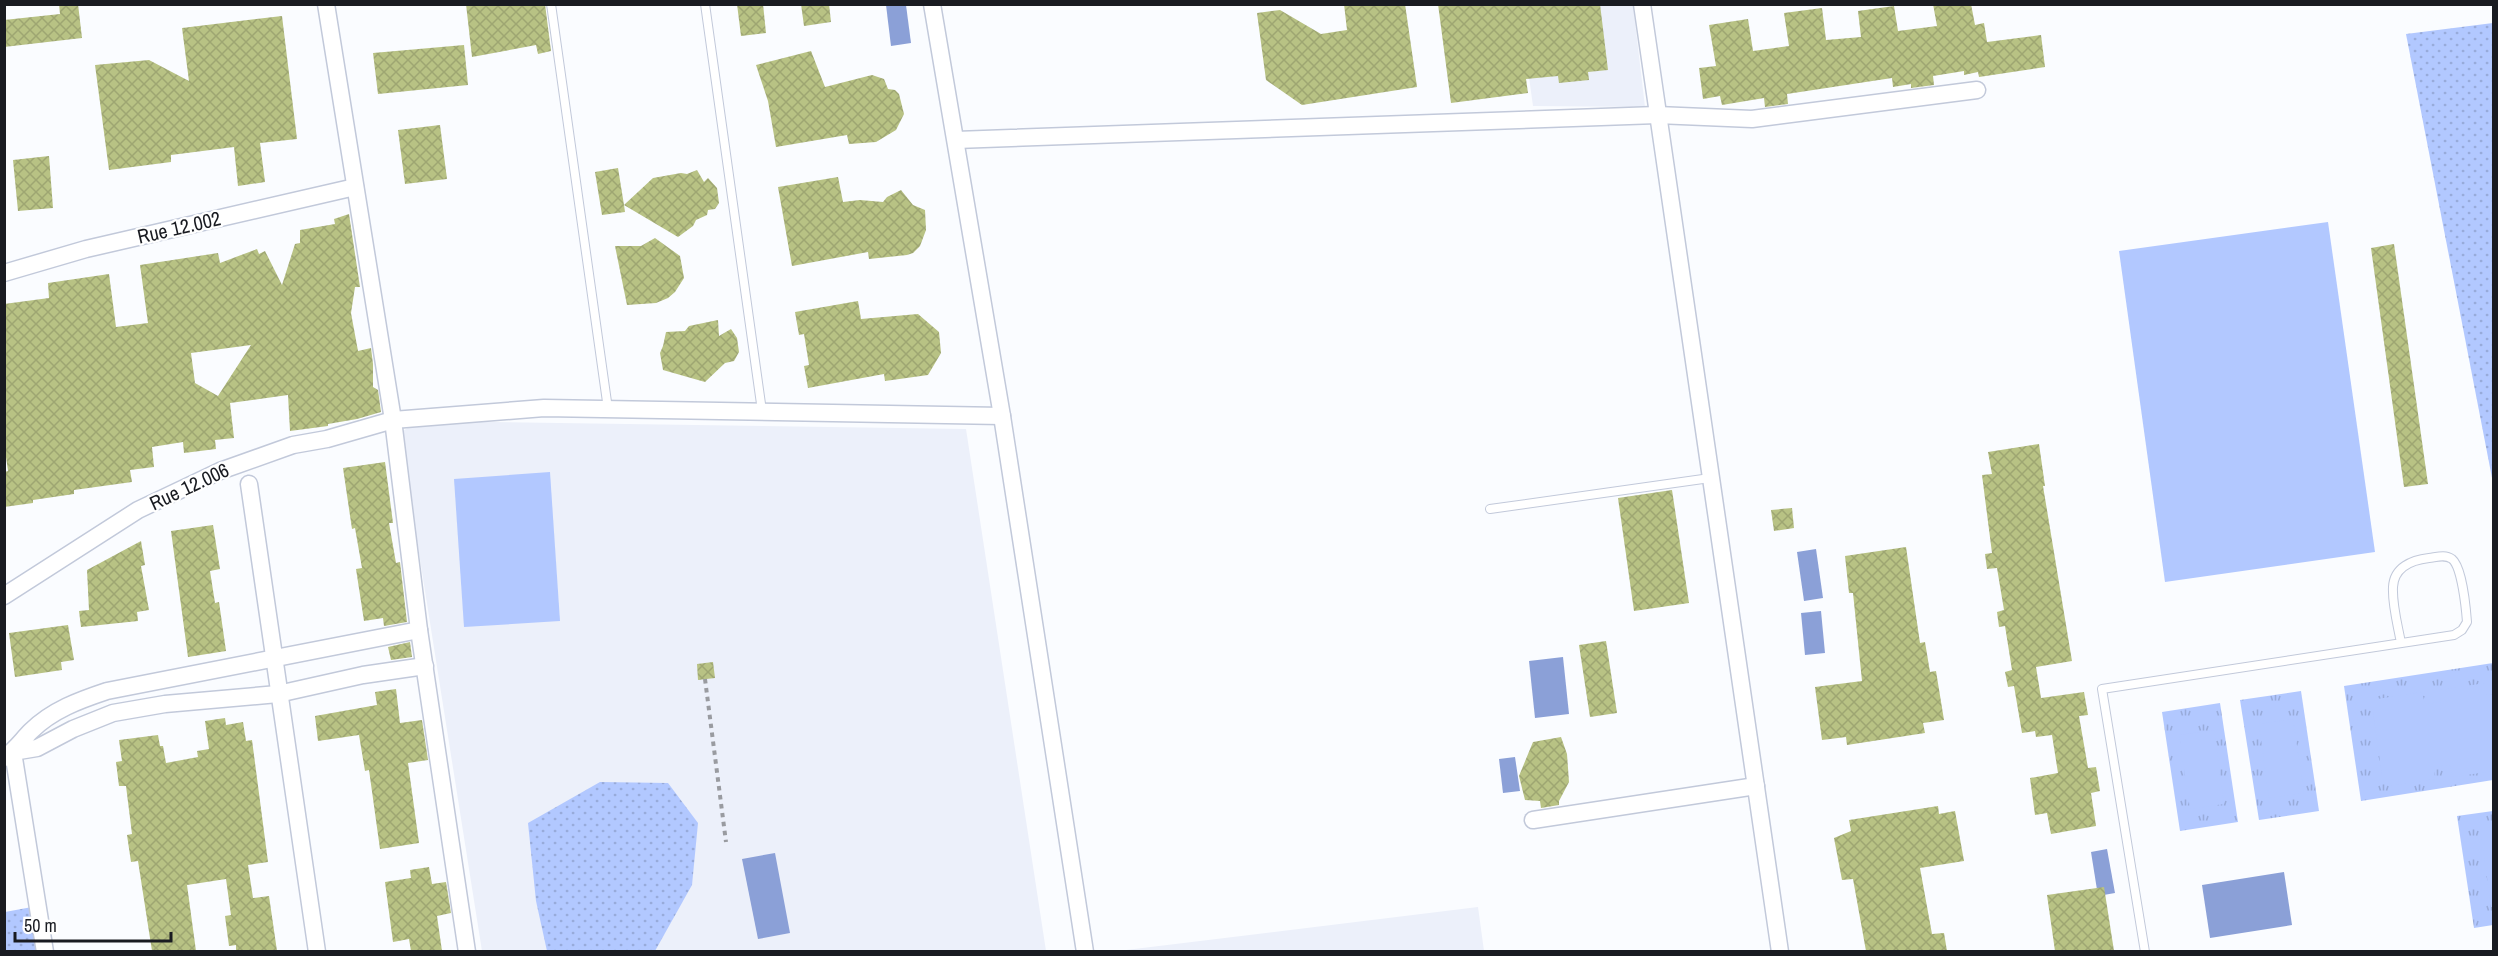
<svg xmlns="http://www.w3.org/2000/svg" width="2498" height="956" viewBox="0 0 2498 956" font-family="'Archivo Narrow',sans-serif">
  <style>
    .built { fill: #ecf0fa }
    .grass { fill: url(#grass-dots) }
    .park { fill: url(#park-tufts) }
    .pitch { fill: #b2c8ff }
    .water { fill: #8ba0d7 }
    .building { fill: url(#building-cross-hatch); fill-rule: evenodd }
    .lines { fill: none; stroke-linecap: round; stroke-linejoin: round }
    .lane-casing { stroke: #c2c9da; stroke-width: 10 }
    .street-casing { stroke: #c2c9da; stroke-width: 19 }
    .path { stroke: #999ba0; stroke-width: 4; stroke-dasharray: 4.5 4.5; stroke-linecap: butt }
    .lane { stroke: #fff; stroke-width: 8 }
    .street { stroke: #fff; stroke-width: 16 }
    .labels { text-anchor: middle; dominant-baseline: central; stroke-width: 4.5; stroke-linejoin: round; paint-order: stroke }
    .street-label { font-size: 20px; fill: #191b21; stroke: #fff }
  </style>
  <defs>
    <pattern id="grass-dots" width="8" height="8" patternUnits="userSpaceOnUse" patternTransform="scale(1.5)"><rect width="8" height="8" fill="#b2c8ff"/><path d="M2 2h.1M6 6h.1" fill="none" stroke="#98abda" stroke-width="1.8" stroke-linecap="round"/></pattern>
    <pattern id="park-tufts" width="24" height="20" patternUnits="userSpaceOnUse" patternTransform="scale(1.5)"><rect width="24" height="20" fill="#b2c8ff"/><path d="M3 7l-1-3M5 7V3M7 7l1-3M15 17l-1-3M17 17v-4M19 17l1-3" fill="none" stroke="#98abda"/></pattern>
    <pattern id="building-cross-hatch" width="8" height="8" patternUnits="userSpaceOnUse" patternTransform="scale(1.5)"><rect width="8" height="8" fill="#b8c284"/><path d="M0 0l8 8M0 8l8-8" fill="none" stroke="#9ea672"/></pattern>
  </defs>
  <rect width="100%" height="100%" fill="#fafcff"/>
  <!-- built -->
  <g class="built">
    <path d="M 1519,5 L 1633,5 L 1645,107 L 1533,106 Z"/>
    <path d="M 418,421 L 966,429 L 1046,951 L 482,951 L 400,433 Z"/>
    <path d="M 1478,907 L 1484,951 L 1126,950 Z"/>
  </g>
  <!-- grass -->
  <g class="grass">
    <path d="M 2493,23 L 2494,23 L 2493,483 L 2406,34 Z"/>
    <path d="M 600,782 L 668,783 L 698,823 L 692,885 L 655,951 L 547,951 L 536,901 L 528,823 Z"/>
    <path d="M 32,907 L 40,951 L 5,952 L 5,912 Z"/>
  </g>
  <!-- park -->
  <g class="park">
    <path d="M 2493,663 L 2493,780 L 2361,801 L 2344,686 Z"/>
    <path d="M 2301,691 L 2319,811 L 2259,820 L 2240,700 Z"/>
    <path d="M 2220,703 L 2238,822 L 2180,831 L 2162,712 Z"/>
    <path d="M 2493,811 L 2493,925 L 2474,928 L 2457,816 Z"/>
  </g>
  <!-- pitch -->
  <g class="pitch">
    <path d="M 2328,222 L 2375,552 L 2165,582 L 2119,251 Z"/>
    <path d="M 550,472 L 560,621 L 464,627 L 454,479 Z"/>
    <path d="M 2485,683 L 2487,695 L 2493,694 L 2493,771 L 2453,777 L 2450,765 L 2434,767 L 2435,779 L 2390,786 L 2388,774 L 2382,775 L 2373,712 L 2379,711 L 2377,699 L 2422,692 L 2425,704 L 2441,702 L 2440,690 Z"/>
    <path d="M 2293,719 L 2304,793 L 2269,798 L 2259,724 Z"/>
    <path d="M 2214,730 L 2224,804 L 2190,809 L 2179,735 Z"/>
    <path d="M 2493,831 L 2494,907 L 2491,907 L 2481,833 Z"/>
  </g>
  <!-- water -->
  <g class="water">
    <path d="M 886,5 L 906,5 L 911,43 L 891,46 Z"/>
    <path d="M 1816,549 L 1823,598 L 1804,601 L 1797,552 Z"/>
    <path d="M 1821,611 L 1825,653 L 1805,655 L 1801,613 Z"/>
    <path d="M 1563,657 L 1569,714 L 1535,718 L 1529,661 Z"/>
    <path d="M 1515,757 L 1520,791 L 1503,793 L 1499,759 Z"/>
    <path d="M 2107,849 L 2115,893 L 2098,896 L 2091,852 Z"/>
    <path d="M 775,853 L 790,933 L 758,939 L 742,859 Z"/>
    <path d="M 2284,872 L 2292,925 L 2210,938 L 2202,885 Z"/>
  </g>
  <!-- building -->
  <g class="building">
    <path d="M 59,4 L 78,4 L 82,38 L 4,47 L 4,20 L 60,14 Z"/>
    <path d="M 466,4 L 545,4 L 551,51 L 538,54 L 536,45 L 472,57 Z"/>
    <path d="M 737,4 L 763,4 L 766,33 L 741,36 Z"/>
    <path d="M 801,4 L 829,4 L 831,22 L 804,26 Z"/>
    <path d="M 1344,4 L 1405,4 L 1417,87 L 1302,105 L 1266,80 L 1257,13 L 1280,10 L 1321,34 L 1347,30 Z"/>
    <path d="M 1438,4 L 1600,4 L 1608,70 L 1588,72 L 1589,80 L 1559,83 L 1558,76 L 1526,79 L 1528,93 L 1451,103 Z"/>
    <path d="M 1933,4 L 1971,4 L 1975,25 L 1984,23 L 1987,42 L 2041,35 L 2045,67 L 1979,77 L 1978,72 L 1964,75 L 1964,71 L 1933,76 L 1934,85 L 1911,88 L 1911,84 L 1893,87 L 1892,78 L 1787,94 L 1788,104 L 1765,107 L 1764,98 L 1722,105 L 1720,96 L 1703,99 L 1699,68 L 1716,66 L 1709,25 L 1748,19 L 1753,51 L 1789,46 L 1784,13 L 1822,8 L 1826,40 L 1861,37 L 1858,11 L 1894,6 L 1898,31 L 1937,26 Z"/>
    <path d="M 282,16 L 297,139 L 260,143 L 265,182 L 238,186 L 234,147 L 171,155 L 171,162 L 109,170 L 95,65 L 149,60 L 189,81 L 182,28 Z"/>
    <path d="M 464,45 L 468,85 L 378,94 L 373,53 Z"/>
    <path d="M 811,51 L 825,87 L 872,75 L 884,79 L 888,89 L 895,90 L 899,94 L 904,114 L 896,130 L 876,142 L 849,144 L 847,135 L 776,147 L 768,101 L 756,65 Z"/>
    <path d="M 440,125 L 447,179 L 405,184 L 398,130 Z"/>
    <path d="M 49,156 L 53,208 L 18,211 L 13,160 Z"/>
    <path d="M 618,168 L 624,205 L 653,178 L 681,173 L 687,174 L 697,170 L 704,182 L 708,178 L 717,188 L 719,203 L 715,209 L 708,210 L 707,215 L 696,220 L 693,226 L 678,237 L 624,205 L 625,212 L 602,215 L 595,172 Z"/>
    <path d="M 838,177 L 843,202 L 860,200 L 883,202 L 887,197 L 901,190 L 913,205 L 925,210 L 926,230 L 920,246 L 913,253 L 907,255 L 869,259 L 868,252 L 792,266 L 778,187 Z"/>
    <path d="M 349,214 L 360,287 L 355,287 L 351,313 L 358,351 L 371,348 L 373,364 L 373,387 L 378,390 L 381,412 L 357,419 L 328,424 L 328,426 L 290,431 L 288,395 L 230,403 L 234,438 L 215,440 L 216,449 L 184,453 L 183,442 L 152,447 L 154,467 L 130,470 L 132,482 L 74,490 L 74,494 L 33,500 L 33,503 L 4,507 L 4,472 L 8,471 L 4,443 L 4,304 L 49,298 L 48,283 L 109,274 L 116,327 L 148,323 L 140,265 L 218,253 L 220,263 L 257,249 L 259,254 L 265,251 L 282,285 L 295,244 L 300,243 L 300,230 L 335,224 L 334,219 ZM 251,345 L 218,396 L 195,383 L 191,353 Z"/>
    <path d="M 655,238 L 680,256 L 684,278 L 675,292 L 668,298 L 656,303 L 627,305 L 615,246 L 641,246 Z"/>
    <path d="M 2394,244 L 2428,484 L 2404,487 L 2371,248 Z"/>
    <path d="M 858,301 L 861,319 L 918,314 L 939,332 L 941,353 L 928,375 L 885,381 L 884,374 L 808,388 L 804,366 L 809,365 L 804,334 L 799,335 L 795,312 Z"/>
    <path d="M 718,320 L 719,336 L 731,329 L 737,338 L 739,352 L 734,361 L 725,363 L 705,382 L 663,370 L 660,353 L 663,346 L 666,332 L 685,331 L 689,326 Z"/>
    <path d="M 2039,444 L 2045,486 L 2043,486 L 2072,661 L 2036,667 L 2041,698 L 2084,692 L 2088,715 L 2079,716 L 2088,768 L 2096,767 L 2100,791 L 2091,793 L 2096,826 L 2051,834 L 2047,813 L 2035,815 L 2030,778 L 2058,773 L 2052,735 L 2036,737 L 2035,731 L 2022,733 L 2014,686 L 2008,687 L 2005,672 L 2012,670 L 2005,626 L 1999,627 L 1997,612 L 2004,610 L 1997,568 L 1987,569 L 1985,554 L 1992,553 L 1982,475 L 1992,474 L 1988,452 Z"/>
    <path d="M 385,462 L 393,523 L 389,523 L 396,563 L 400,562 L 407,622 L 384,626 L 383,618 L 364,621 L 356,569 L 362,568 L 355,528 L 352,529 L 343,468 Z"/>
    <path d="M 1672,490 L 1689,603 L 1634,611 L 1618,498 Z"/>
    <path d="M 1792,508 L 1794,528 L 1774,531 L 1771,510 Z"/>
    <path d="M 213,525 L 220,569 L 210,571 L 215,603 L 219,602 L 226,651 L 188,657 L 171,531 Z"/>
    <path d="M 141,541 L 145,565 L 141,566 L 149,610 L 137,612 L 138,621 L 81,627 L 79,611 L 89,610 L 87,570 Z"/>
    <path d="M 1906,547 L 1920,643 L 1925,642 L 1930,672 L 1936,671 L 1944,720 L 1923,723 L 1925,733 L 1847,745 L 1846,737 L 1822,740 L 1815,687 L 1862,681 L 1853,593 L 1849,593 L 1845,556 Z"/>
    <path d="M 68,625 L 74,660 L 61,662 L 62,670 L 15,677 L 9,633 Z"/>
    <path d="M 1606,641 L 1617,713 L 1590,717 L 1579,645 Z"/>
    <path d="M 410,642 L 412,657 L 391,660 L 388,647 Z"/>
    <path d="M 713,662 L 715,678 L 698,680 L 697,664 Z"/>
    <path d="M 396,689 L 400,723 L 422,720 L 428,760 L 408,763 L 419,843 L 380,849 L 369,770 L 365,771 L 359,735 L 318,741 L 315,716 L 377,705 L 375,692 Z"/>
    <path d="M 225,718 L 226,725 L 243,722 L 246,741 L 252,740 L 268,862 L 248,865 L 253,898 L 269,896 L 277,951 L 236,951 L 236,945 L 229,946 L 225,916 L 231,915 L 226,879 L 187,885 L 196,951 L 152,951 L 138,861 L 131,862 L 127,835 L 132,834 L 126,786 L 119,786 L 116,762 L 122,761 L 119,740 L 158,735 L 160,746 L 163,746 L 166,763 L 198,757 L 197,751 L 209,749 L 205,721 Z"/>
    <path d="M 1561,737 L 1567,754 L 1569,782 L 1559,801 L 1559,805 L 1541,808 L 1540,801 L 1525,800 L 1519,776 L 1533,742 Z"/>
    <path d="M 1938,806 L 1939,814 L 1955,811 L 1964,861 L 1920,868 L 1932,934 L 1944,933 L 1947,951 L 1866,951 L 1853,879 L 1842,880 L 1834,838 L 1851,831 L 1849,820 Z"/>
    <path d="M 429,867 L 432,884 L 446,882 L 451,913 L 437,916 L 442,951 L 411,951 L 409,939 L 393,942 L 385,882 L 411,878 L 410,870 Z"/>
    <path d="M 2104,887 L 2114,951 L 2055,951 L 2047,895 Z"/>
  </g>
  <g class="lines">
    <!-- lane casing -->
    <g class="lane-casing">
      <g id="lane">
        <path d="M 551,4 L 608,409"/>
        <path d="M 705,4 L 762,411"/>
        <path d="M 1490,509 L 1710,478"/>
        <path d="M 2145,952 L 2102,689 L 2454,635 L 2462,630 L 2467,622 C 2466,609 2462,567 2452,559 C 2445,554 2437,557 2429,558 C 2412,560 2394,567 2393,587 C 2392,605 2398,626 2401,643"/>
      </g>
    </g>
    <!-- street casing -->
    <g class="street-casing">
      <g id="street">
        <path d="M 326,4 L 393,420 L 419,630 L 467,952"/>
        <path d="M 932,4 L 1002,416 L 1085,952"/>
        <path d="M 1642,4 L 1780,952"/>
        <path d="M 956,140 L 1657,115 L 1752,119 L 1977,90"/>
        <path d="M 4,273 L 86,249 L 355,187"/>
        <path d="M 249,484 L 317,952"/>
        <path d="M 4,596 L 138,510 L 220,471 L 293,445 L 327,439 L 393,420 L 544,408 L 1002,416"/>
        <path d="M 13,752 L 37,748 L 73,729 L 113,713 L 165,704 L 278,694 L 363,675 L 425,666"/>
        <path d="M 13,752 L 45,952"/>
        <path d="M 4,758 C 15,750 22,740 31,731 C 52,710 80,700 107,691 L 419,630"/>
        <path d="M 1533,820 L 1756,786"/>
      </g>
    </g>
    <!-- path -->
    <path class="path" d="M 705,679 L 726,842"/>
    <!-- lane -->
    <use href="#lane" class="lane"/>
    <!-- street -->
    <use href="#street" class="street"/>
  </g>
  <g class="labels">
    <!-- street labels -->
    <g class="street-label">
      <text transform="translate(179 227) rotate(-13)">Rue 12.002</text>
      <text transform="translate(189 486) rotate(-25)">Rue 12.006</text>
    </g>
  </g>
  <!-- border -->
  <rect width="2498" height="956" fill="none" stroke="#191b21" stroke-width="12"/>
  <!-- scale -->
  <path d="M15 932v9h156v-9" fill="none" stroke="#191b21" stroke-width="3"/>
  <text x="24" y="932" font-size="18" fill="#191b21" stroke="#ffffff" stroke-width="4.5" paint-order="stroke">50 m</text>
</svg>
